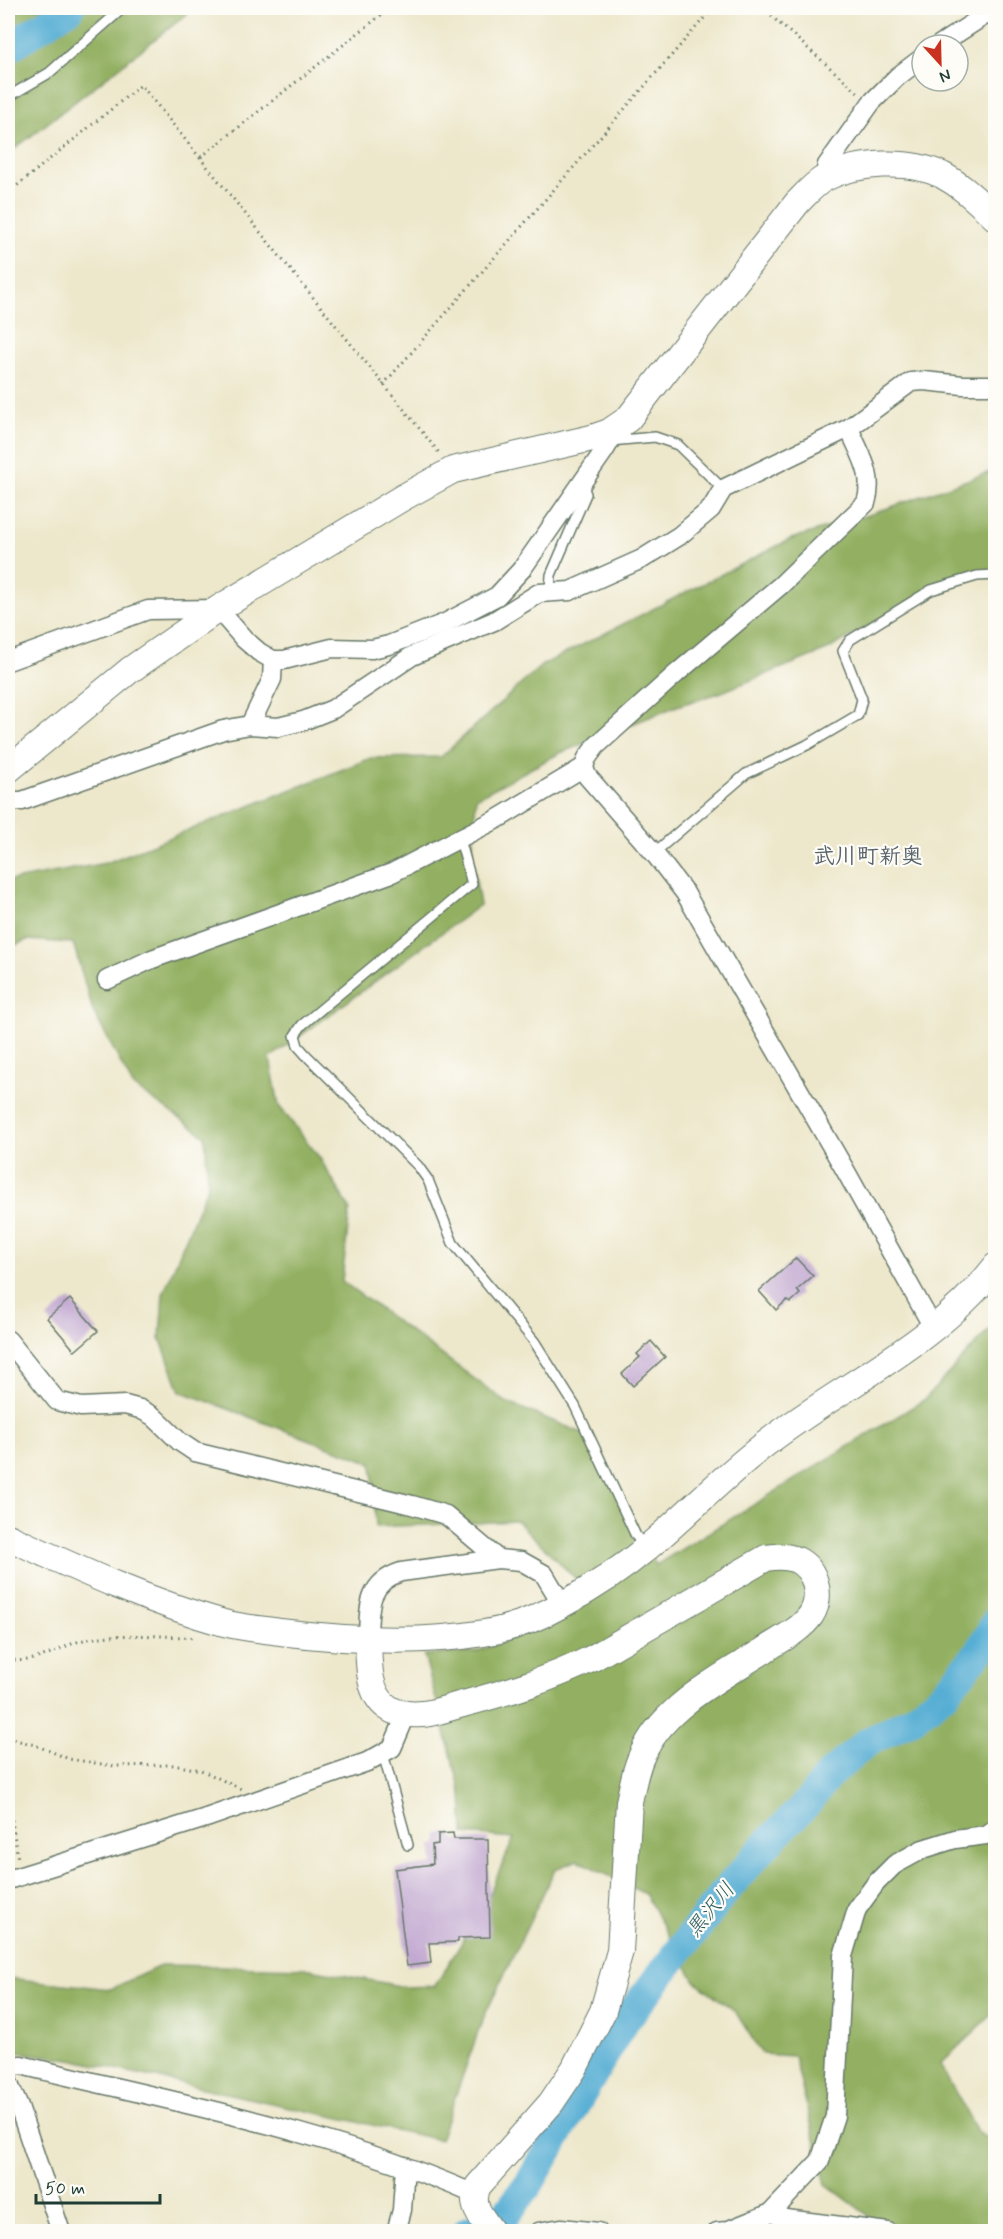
<svg xmlns="http://www.w3.org/2000/svg" width="1003" height="2239" viewBox="0 0 1003 2239" font-family="Mynerve,'Klee One',sans-serif">
  <style>
    .forest { fill: #93b062; stroke: #59764b; stroke-width: 1.5 }
    .lines { fill: none; stroke-linecap: round; stroke-linejoin: round }
    .river { stroke: #57aed4; stroke-width: 30 }
    .building { fill: #c2a9d1 }
    .lane-casing { stroke: #677869; stroke-width: 12 }
    .street-casing { stroke: #677869; stroke-width: 21 }
    .secondary-casing { stroke: #677869; stroke-width: 28 }
    .path { stroke: #677869; stroke-width: 3; stroke-dasharray: 1.5 4.5; stroke-linecap: butt }
    .lane { stroke: #fff; stroke-width: 9 }
    .street { stroke: #fff; stroke-width: 18 }
    .secondary { stroke: #fff; stroke-width: 26 }
    .labels { text-anchor: middle; dominant-baseline: central; stroke-width: 4.5; stroke-linejoin: round; paint-order: stroke }
    .water-label { font-size: 21px; font-style: italic; fill: #305f64; stroke: #fdfcf7 }
    .quarter-label { font-size: 22px; font-weight: bold; fill: #58636b; stroke: #fdfcf7 }
  </style>
  <rect width="100%" height="100%" fill="#fdfcf7"/>
  <filter id="ink" filterUnits="userSpaceOnUse"><feTurbulence type="fractalNoise" baseFrequency=".0167" numOctaves="2"/><feDisplacementMap in="SourceGraphic" scale="12" xChannelSelector="R" yChannelSelector="G"/><feConvolveMatrix kernelMatrix="1 2 1 2 8 2 1 2 1" color-interpolation-filters="sRGB"/></filter>
  <filter id="wash" filterUnits="userSpaceOnUse"><feTurbulence type="fractalNoise" baseFrequency=".008" numOctaves="4" result="noise"/><feDisplacementMap in="SourceGraphic" scale="24" xChannelSelector="R" yChannelSelector="G"/><feGaussianBlur stdDeviation="1.35" result="paint"/><feColorMatrix in="noise" values="0 0 0 0 0 0 0 0 0 0 0 0 0 0 0 0 0 1.4 0 .05"/><feComposite in="paint" operator="in"/></filter>
  <g filter="url(#wash)">
    <rect width="100%" height="100%" fill="#ede7cb"/>
    <!-- forest -->
    <g class="forest">
      <path d="M 8,8 L 195,8 L 8,154 Z"/>
      <path d="M 995,470 L 995,578 L 962,572 L 827,650 L 719,693 L 677,706 L 560,753 L 476,798 L 472,857 L 480,905 L 270,1058 L 279,1106 L 319,1157 L 350,1209 L 342,1281 L 506,1402 L 590,1436 L 656,1565 L 924,1400 L 995,1323 L 995,2012 L 940,2064 L 978,2133 L 995,2143 L 995,2231 L 889,2231 L 826,2184 L 794,2056 L 762,2054 L 735,2011 L 695,1981 L 645,1894 L 578,1860 L 555,1869 L 482,2021 L 440,2140 L 70,2059 L 8,2051 L 8,1978 L 111,1989 L 162,1965 L 305,1968 L 405,1987 L 435,1986 L 482,1910 L 514,1838 L 464,1834 L 462,1795 L 424,1655 L 475,1652 L 529,1632 L 583,1601 L 577,1580 L 517,1521 L 376,1527 L 372,1463 L 180,1391 L 160,1338 L 163,1294 L 208,1185 L 205,1136 L 133,1086 L 93,1011 L 73,943 L 27,940 L 8,948 L 8,881 L 106,863 L 371,758 L 441,757 L 542,665 L 791,539 L 874,513 Z"/>
    </g>
    <g class="lines">
      <!-- river -->
      <g class="river">
        <path d="M 8,48 L 70,8"/>
        <path d="M 467,2232 L 504,2217 L 529,2184 L 623,2023 L 728,1888 L 766,1845 L 808,1802 L 828,1776 L 866,1743 L 912,1719 L 943,1695 L 980,1651 L 996,1621"/>
      </g>
    </g>
    <g id="blocks">
      <!-- building -->
      <g class="building">
        <path d="M 796,1258 L 813,1276 L 797,1290 L 800,1294 L 790,1303 L 787,1300 L 776,1310 L 759,1291 Z"/>
        <path d="M 70,1299 L 98,1331 L 75,1351 L 47,1318 Z"/>
        <path d="M 651,1341 L 665,1357 L 633,1386 L 622,1374 L 640,1357 L 637,1354 Z"/>
        <path d="M 453,1833 L 454,1839 L 488,1839 L 490,1937 L 458,1938 L 458,1942 L 429,1943 L 431,1963 L 407,1966 L 395,1869 L 433,1864 L 432,1845 L 438,1844 L 438,1834 Z"/>
      </g>
    </g>
  </g>
  <g filter="url(#ink)">
    <use href="#blocks" fill-opacity="0" stroke="#677869" stroke-width="1.5"/>
    <g class="lines">
      <!-- lane casing -->
      <g class="lane-casing">
        <g id="lane">
          <path d="M 8,100 L 13,94 L 49,73 L 123,8"/>
          <path d="M 610,441 L 655,437 L 678,445 L 723,489"/>
          <path d="M 550,591 L 551,575 L 586,494 L 582,483"/>
          <path d="M 460,839 L 472,884 L 302,1025 L 295,1035 L 298,1046 L 306,1055 L 418,1166 L 428,1180 L 453,1243 L 534,1341 L 575,1406 L 636,1536 L 645,1546"/>
          <path d="M 654,853 L 746,774 L 807,745 L 858,715 L 862,699 L 843,651 L 850,640 L 931,590 L 977,576 L 996,575"/>
          <path d="M 382,1753 L 385,1761 L 408,1845"/>
        </g>
      </g>
      <!-- street casing -->
      <g class="street-casing">
        <g id="street">
          <path d="M 939,45 L 996,8"/>
          <path d="M 824,179 L 827,165 L 871,103 L 897,77 L 922,58"/>
          <path d="M 849,428 C 860,455 875,474 866,503 L 781,585 L 677,673 L 596,746 L 587,758 L 584,767 L 587,776 L 654,853 L 685,893 L 844,1168 L 934,1329"/>
          <path d="M 8,661 L 148,610 L 218,609 L 244,639 L 259,652 L 273,660 L 284,660 L 332,648 L 372,649 L 389,645 L 445,623 L 497,596 L 522,569 L 604,451 L 610,441 L 609,432"/>
          <path d="M 250,725 L 272,679 L 273,660"/>
          <path d="M 8,801 L 22,801 L 223,730 L 250,725 L 278,727 L 303,721 L 333,709 L 412,656 L 494,621 L 539,593 L 570,591 L 642,559 L 679,536 L 711,509 L 723,489 L 849,428 L 911,382 L 924,381 L 963,385 L 996,385"/>
          <path d="M 107,980 L 152,959 L 392,873 L 499,818 L 584,767"/>
          <path d="M 8,1340 L 57,1401 L 81,1407 L 125,1405 L 140,1409 L 153,1416 L 180,1442 L 195,1452 L 412,1505 L 446,1515 L 498,1559"/>
          <path d="M 368,1639 C 369,1608 367,1583 401,1572 L 498,1559 L 521,1561 L 544,1574 L 562,1604"/>
          <path d="M 8,1880 L 206,1818 L 367,1762 L 392,1748 L 407,1713"/>
          <path d="M 8,2067 L 21,2065 C 172,2102 331,2131 474,2194"/>
          <path d="M 8,2082 L 19,2107 L 61,2232"/>
          <path d="M 771,2213 L 786,2219 L 888,2232"/>
          <path d="M 396,2232 L 402,2210 L 405,2166"/>
          <path d="M 538,2232 L 561,2228 L 598,2232"/>
          <path d="M 717,2232 L 726,2231 L 771,2213 L 820,2161 L 835,2116 L 843,1956 L 857,1909 L 876,1883 L 894,1865 L 923,1849 L 955,1839 L 986,1835 L 996,1828"/>
        </g>
      </g>
      <!-- secondary casing -->
      <g class="secondary-casing">
        <g id="secondary">
          <path d="M 8,770 L 130,670 L 218,609 L 402,498 L 453,470 L 592,438 L 609,432 L 628,419 L 797,203 C 806,194 814,184 825,178 C 857,162 909,159 942,175 C 963,186 978,202 996,218"/>
          <path d="M 8,1537 C 78,1569 149,1602 224,1623 C 242,1628 261,1629 280,1632 C 345,1640 419,1644 484,1633 C 512,1629 538,1618 563,1604 C 593,1588 622,1569 648,1547 C 690,1512 728,1471 772,1439 C 848,1382 936,1343 996,1266"/>
          <path d="M 368,1639 C 369,1661 367,1692 387,1707 C 396,1714 411,1715 423,1714 C 436,1713 450,1707 463,1704 C 508,1692 551,1679 593,1658 L 766,1558 C 776,1556 787,1556 797,1560 C 817,1570 822,1598 811,1615 C 800,1631 779,1640 763,1651 C 722,1677 668,1704 645,1749 C 636,1765 633,1784 629,1802 L 620,1951 L 603,2011 L 574,2069 L 551,2103 L 478,2186 C 469,2206 481,2216 492,2232"/>
        </g>
      </g>
      <!-- path -->
      <g class="path">
        <path d="M 762,8 L 860,94"/>
        <path d="M 201,157 L 390,8"/>
        <path d="M 8,193 L 141,85 L 440,454"/>
        <path d="M 383,385 L 713,8"/>
        <path d="M 8,1659 C 39,1666 59,1645 88,1639 C 115,1633 168,1636 196,1638"/>
        <path d="M 8,1738 L 35,1745 L 69,1759 L 114,1766 L 173,1765 L 201,1770 L 241,1789"/>
        <path d="M 8,1766 L 11,1739"/>
        <path d="M 8,1796 L 18,1859"/>
      </g>
      <!-- lane -->
      <use href="#lane" class="lane"/>
      <!-- street -->
      <use href="#street" class="street"/>
      <!-- secondary -->
      <use href="#secondary" class="secondary"/>
    </g>
  </g>
  <g class="labels">
    <!-- water labels -->
    <g class="water-label">
      <text transform="translate(711 1910) rotate(-51)">黒沢川</text>
    </g>
    <!-- quarter labels -->
    <g class="quarter-label">
      <text x="868" y="857">武川町新奥</text>
    </g>
  </g>
  <!-- margin -->
  <rect width="1003" height="2239" fill="none" stroke="#fdfcf7" stroke-width="30"/>
  <!-- north arrow -->
  <g transform="translate(940 63) rotate(158)"><circle r="28" fill="#fdfcf7" stroke="#a4b0a9" stroke-width="1.5"/>
  <path d="M0-4.5L10 22L0 15L-10 22Z" fill="#c8321e"/>
  <text y="-9" font-size="16" font-weight="bold" text-anchor="middle" fill="#1f3d34">N</text>
  </g>
  <!-- scale -->
  <path d="M36 2194v9h124v-9" fill="none" stroke="#1f3d34" stroke-width="3"/>
  <text x="45" y="2194" font-size="18" fill="#1f3d34" stroke="#fdfcf7" stroke-width="4.5" paint-order="stroke">50 m</text>
</svg>
